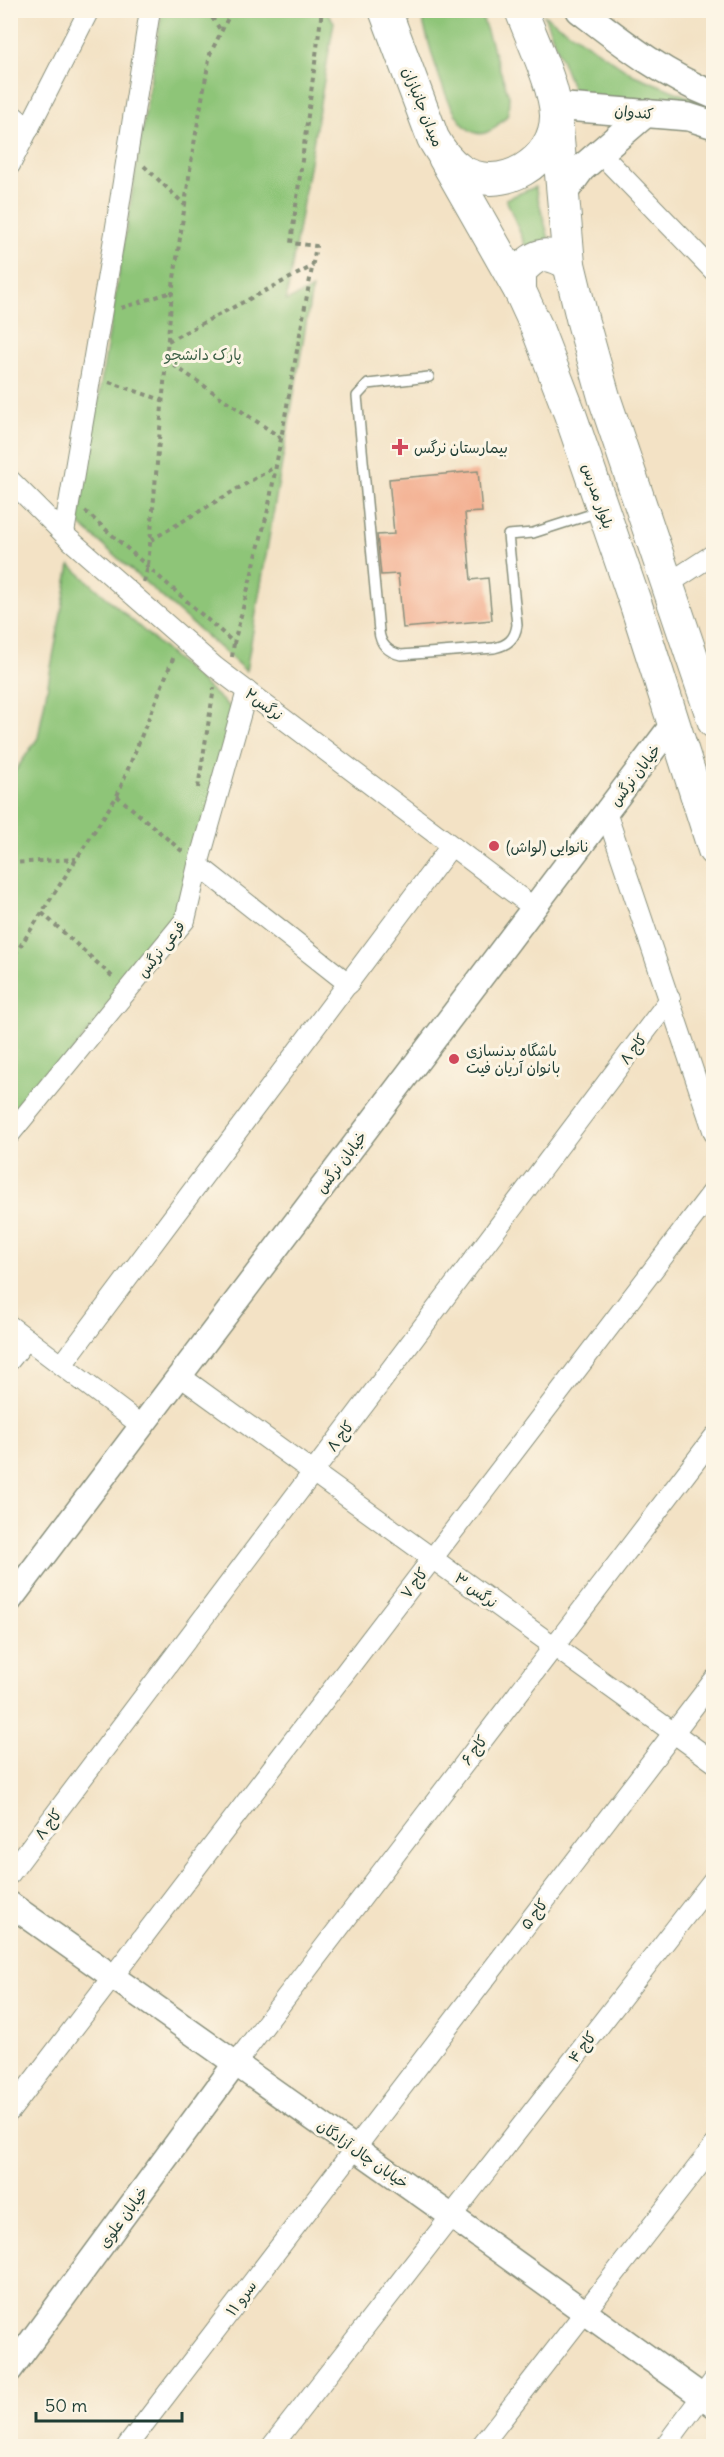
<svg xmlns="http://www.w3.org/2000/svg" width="724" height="2457" viewBox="0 0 724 2457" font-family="Delius,'Playpen Sans Arabic',sans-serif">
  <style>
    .green { fill: #8ec578; stroke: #568156; stroke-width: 1.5 }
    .building { fill: #f2a685 }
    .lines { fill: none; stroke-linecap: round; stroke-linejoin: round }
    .service-casing { stroke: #89907c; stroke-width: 12 }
    .minor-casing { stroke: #89907c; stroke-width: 22 }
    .tertiary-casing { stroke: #89907c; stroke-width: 27 }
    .secondary-casing { stroke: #89907c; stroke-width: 30 }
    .trunk-casing { stroke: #89907c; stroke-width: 34 }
    .path { stroke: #89907c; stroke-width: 4; stroke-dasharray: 4.5 4.5; stroke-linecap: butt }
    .service { stroke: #fff; stroke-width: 9 }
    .minor { stroke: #fff; stroke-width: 20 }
    .tertiary { stroke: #fff; stroke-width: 24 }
    .secondary { stroke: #fff; stroke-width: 27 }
    .trunk { stroke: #fff; stroke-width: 32 }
    .poi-dot { fill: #d1495b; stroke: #fcf5e5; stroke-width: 2 }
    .labels { text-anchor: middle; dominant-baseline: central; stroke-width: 6; stroke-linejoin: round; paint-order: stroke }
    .street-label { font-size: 15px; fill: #1f3d34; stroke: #fcf5e5 }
    .park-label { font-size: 15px; fill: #3b5f45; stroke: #fcf5e5 }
    .poi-label { font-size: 15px; fill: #1f3d34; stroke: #fcf5e5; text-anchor: start }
  </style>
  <rect width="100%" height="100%" fill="#fcf5e5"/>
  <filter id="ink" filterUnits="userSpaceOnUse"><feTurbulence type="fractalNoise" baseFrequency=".0167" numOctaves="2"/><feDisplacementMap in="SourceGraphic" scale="12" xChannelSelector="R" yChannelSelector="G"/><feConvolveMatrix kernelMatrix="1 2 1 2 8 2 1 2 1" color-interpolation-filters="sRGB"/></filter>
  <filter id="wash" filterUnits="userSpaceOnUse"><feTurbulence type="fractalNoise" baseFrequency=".008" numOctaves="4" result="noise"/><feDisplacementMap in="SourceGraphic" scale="24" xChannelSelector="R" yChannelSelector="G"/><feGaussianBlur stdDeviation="1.35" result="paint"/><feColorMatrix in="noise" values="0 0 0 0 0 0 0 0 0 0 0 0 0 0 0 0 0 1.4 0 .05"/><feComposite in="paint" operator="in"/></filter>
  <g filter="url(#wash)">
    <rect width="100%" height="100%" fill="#f3e2c5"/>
    <!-- green -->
    <g class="green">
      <path d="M 162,11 L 326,11 L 334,22 L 286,301 L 312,289 L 246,671 L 78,523 Z"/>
      <path d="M 420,11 L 480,11 L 509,96 L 508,114 C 505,119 500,123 495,127 C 453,164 428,35 420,11 Z"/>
      <path d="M 544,15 L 634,75 L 713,107 L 713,123 L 581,110 Z"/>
      <path d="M 535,187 L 549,239 L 526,247 L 506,199 Z"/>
      <path d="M 70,565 L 235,712 L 182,917 L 11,1127 L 11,777 L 38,738 Z"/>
    </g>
    <g id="blocks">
      <!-- building -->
      <path class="building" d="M 478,471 L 482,512 L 465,513 L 471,580 L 488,578 L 492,620 L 403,628 L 398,574 L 381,575 L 377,535 L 394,534 L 389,479 Z"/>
    </g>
  </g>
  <g filter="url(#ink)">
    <use href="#blocks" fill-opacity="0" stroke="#89907c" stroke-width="1.5"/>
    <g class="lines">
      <!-- service casing -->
      <g class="service-casing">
        <path id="service" d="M 429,377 L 368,384 L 357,396 L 379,631 C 380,644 388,652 401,655 L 494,648 C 508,645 515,639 517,625 L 508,535 L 533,533 L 598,512"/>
      </g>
      <!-- minor casing -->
      <g class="minor-casing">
        <g id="minor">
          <path d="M 10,113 L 29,129"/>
          <path d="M 599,152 L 714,271"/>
          <path d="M 10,165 L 89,10"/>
          <path d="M 10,480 L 68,538 L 215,667 L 534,908"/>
          <path d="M 64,533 L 115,233 L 150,10"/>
          <path d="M 668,584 L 714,554"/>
          <path d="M 606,812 L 714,1133"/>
          <path d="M 198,865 L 349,984"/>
          <path d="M 10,1134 L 185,920 L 198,865 L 247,691"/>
          <path d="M 10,1326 L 142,1426"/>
          <path d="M 10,1360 L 27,1339"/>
          <path d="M 62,1365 L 451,846"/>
          <path d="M 180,1376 L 714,1762"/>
          <path d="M 10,1874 L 670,999"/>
          <path d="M 235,2064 L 714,1437"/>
          <path d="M 10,2111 L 714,1190"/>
          <path d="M 127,2446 L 714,1680"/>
          <path d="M 272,2446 L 714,1879"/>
          <path d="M 481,2446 L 714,2146"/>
          <path d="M 665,2446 L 714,2380"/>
        </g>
      </g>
      <!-- tertiary casing -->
      <g class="tertiary-casing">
        <g id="tertiary">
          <path d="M 10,1600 L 672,725"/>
          <path d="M 10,1904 L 451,2216 L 714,2405"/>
          <path d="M 10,2370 L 235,2064"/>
        </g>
      </g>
      <!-- secondary casing -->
      <g class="secondary-casing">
        <g id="secondary">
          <path d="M 580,10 C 623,43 663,75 714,95"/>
          <path d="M 554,106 L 689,117 L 714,125"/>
          <path d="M 563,194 L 581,169 L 646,113"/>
        </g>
      </g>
      <!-- trunk casing -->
      <g class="trunk-casing">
        <g id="trunk">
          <path d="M 385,10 L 433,138 C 440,151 447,161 460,170 C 499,196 557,162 556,115 C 555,86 532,40 521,10"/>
          <path d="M 556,117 L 569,264 L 583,322 L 604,397 L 714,722"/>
          <path d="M 444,157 L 520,291 L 537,328 L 570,414 L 636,605 L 714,850"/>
          <path d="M 520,291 L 520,271 C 538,252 546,251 569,264"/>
        </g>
      </g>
      <!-- path -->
      <g class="path">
        <path d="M 207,10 L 221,31"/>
        <path d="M 144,166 L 184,204"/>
        <path d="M 121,308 L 172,292"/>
        <path d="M 168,341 L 313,266"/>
        <path d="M 166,360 L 281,438"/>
        <path d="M 109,382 L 162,400"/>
        <path d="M 85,511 L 234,643 L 268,510 L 316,246 L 291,243 L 322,10"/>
        <path d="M 151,540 L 276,466"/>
        <path d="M 144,582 L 148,566 L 172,292 L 193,150 L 210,54 L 232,10"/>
        <path d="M 232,657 L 234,643"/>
        <path d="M 198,788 L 214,688"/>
        <path d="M 117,796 L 183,852"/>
        <path d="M 10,863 L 76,859"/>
        <path d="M 42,913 L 115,979"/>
        <path d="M 10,962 L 117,796 L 174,656"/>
      </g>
      <!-- service -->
      <use href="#service" class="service"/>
      <!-- minor -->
      <use href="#minor" class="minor"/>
      <!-- tertiary -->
      <use href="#tertiary" class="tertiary"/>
      <!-- secondary -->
      <use href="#secondary" class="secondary"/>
      <!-- trunk -->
      <use href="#trunk" class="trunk"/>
    </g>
  </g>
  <!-- markers -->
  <g class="poi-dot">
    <path d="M397 438h6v6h6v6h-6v6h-6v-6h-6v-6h6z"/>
    <circle cx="494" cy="846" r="6"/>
    <circle cx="454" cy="1059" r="6"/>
  </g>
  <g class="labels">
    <!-- street labels -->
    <g class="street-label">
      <text transform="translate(423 107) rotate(68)">میدان جانبازان</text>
      <text transform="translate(634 112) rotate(5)">کندوان</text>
      <text transform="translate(598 496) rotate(71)">بلوار مدرس</text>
      <text transform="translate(264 704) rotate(37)">نرگس۲</text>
      <text transform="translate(635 775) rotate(-53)">خیابان نرگس</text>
      <text transform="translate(161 949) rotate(-52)">فرعی نرگس</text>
      <text transform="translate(633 1049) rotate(-53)">کاج ۸</text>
      <text transform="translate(341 1162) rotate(-53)">خیابان نرگس</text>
      <text transform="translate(340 1436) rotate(-53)">کاج ۸</text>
      <text transform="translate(414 1583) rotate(-53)">کاج ۷</text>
      <text transform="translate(476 1590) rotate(36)">نرگس ۳</text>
      <text transform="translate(474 1750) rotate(-53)">کاج ۶</text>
      <text transform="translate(48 1824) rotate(-53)">کاج ۸</text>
      <text transform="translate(534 1914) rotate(-53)">کاج ۵</text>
      <text transform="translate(582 2047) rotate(-52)">کاج ۴</text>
      <text transform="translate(363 2154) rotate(35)">خیابان چال آزادگان</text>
      <text transform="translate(123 2217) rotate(-54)">خیابان علوی</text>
      <text transform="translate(241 2298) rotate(-53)">سرو ۱۱</text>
    </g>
    <!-- park labels -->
    <g class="park-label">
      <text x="203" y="354">پارک دانشجو</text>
    </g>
    <!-- poi labels -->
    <g class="poi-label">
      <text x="414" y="447">بیمارستان نرگس</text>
      <text x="506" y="846">نانوایی (لواش)</text>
      <text x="466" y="1050">باشگاه بدنسازی<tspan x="466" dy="17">بانوان آریان فیت</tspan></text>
    </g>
  </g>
  <!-- margin -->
  <rect width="724" height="2457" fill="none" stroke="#fcf5e5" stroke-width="36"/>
  <!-- scale -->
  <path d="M36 2412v9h146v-9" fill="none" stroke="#1f3d34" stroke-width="3"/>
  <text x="45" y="2412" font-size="18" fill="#1f3d34" stroke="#fcf5e5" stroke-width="4.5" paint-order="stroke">50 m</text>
</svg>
